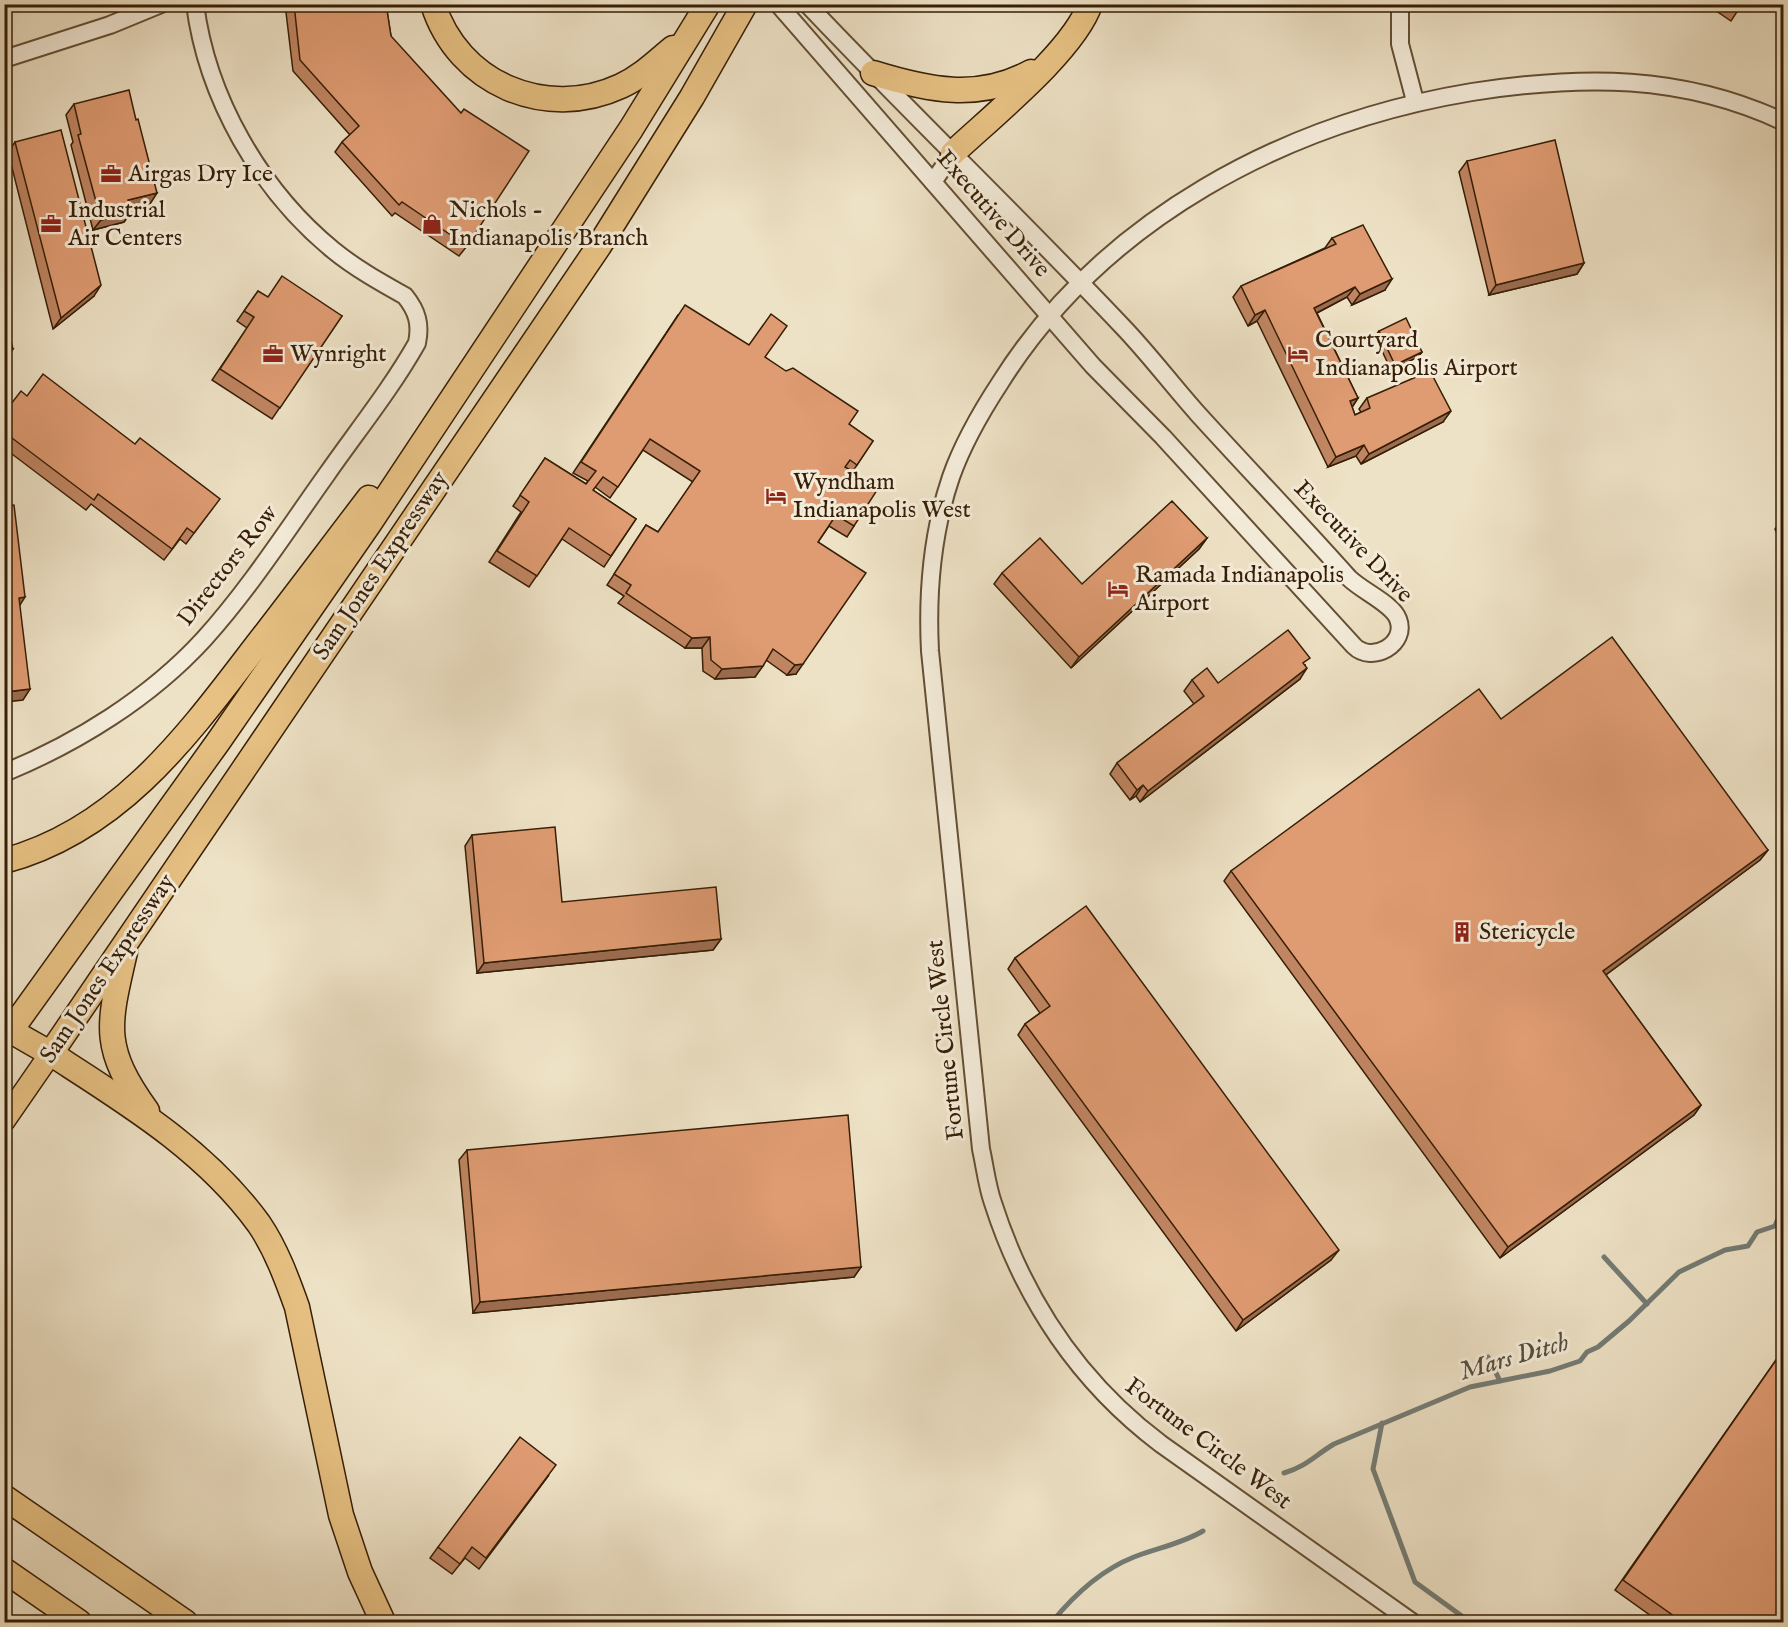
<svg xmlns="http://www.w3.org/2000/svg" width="1788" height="1627" viewBox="0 0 1788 1627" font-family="'IM FELL English',serif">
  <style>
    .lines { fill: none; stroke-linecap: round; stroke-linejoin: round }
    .stream { stroke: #747c75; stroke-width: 5 }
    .minor-casing { stroke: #644f35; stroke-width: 20 }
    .major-casing { stroke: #361e05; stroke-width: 24 }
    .highway-casing { stroke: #361e05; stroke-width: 27 }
    .minor { stroke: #f4ecda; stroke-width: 16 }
    .major { stroke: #e7c183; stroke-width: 21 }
    .highway { stroke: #e7c183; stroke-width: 24 }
    .wall { fill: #c08562; stroke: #361e05; stroke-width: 1.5 }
    .shaded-wall { fill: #9c6c50; stroke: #361e05; stroke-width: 1.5 }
    .building { fill: #df9b72; stroke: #361e05; stroke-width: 1.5 }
    .labels { text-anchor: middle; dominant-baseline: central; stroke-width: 6; stroke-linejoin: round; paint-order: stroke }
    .poi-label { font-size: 24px; fill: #361e05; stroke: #f4ecda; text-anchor: start }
    .street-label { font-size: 24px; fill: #361e05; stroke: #f4ecda }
    .water-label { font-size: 26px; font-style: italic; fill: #554d3d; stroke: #f4ecda }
  </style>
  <rect width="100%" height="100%" fill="#eee2c6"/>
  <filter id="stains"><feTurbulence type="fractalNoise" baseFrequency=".00333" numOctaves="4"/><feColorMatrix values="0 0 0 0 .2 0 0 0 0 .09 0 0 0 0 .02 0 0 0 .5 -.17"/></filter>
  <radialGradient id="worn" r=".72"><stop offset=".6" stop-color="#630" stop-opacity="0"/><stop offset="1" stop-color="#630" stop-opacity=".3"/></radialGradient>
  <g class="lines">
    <!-- stream -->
    <g class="stream">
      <path d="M 1604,1257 L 1647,1304"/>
      <path d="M 1488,1357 L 1500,1381"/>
      <path d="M 1382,1423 L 1373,1469 L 1415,1582 L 1470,1622"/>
      <path d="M 1284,1473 C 1307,1466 1314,1456 1334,1444 L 1470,1387 L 1550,1371 L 1580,1361 L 1587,1352 L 1598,1347 L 1629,1321 L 1679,1272 L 1725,1250 L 1748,1246 L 1757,1232 L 1775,1226 L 1784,1204"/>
      <path d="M 1052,1622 C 1074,1595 1101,1570 1134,1557 C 1157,1548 1181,1544 1203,1531"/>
    </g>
    <!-- minor casing -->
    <g class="minor-casing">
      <g id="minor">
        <path d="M 778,4 L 1093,366 L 1163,437 L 1354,646 C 1372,664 1408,644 1398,619 C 1393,604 1362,591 1349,578 C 1300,523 1248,469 1198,414 C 1172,385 1149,354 1122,326 C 1019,217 910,113 807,4"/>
        <path d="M 1400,4 L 1400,44 L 1415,101"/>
        <path d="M 4,59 L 110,25 L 161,4"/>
        <path d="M 933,182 L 953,153"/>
        <path d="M 4,773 C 77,743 150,698 204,639 C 250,588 287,530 327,474 C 357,431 391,389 417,343 C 421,324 417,311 405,296 C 380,282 355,268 333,250 C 260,190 207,98 195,4"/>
        <path d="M 1412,1622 L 1161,1444 C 1080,1383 1024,1300 993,1203 C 987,1186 985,1167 981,1149 L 930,651 C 927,592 932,533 951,477 C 963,443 981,412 1000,383 C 1103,219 1285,123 1472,92 C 1581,75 1682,74 1784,122"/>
      </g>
    </g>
    <!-- major casing -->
    <g class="major-casing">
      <path id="major" d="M 4,1121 L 51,1053"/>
    </g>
    <!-- highway casing -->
    <g class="highway-casing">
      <g id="highway">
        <path d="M 433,4 C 458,84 546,121 621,86 C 641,77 656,62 673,48"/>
        <path d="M 873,73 C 928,90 978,101 1031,72"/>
        <path d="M 953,153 C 990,118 1074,51 1090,4"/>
        <path d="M 4,861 C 117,831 185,739 253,650 C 292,600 330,549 369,498"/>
        <path d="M 125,952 C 108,1026 101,1047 147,1111"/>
        <path d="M 4,1026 C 24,1040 47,1050 67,1064 C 137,1109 209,1155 259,1224 C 276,1249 287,1279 297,1307 L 341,1515 L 360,1572 L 383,1622"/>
        <path d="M 11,1030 L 218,742 L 369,524 L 631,129 L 708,4"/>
        <path d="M 51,1053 L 599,246 L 692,97 L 745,4"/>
        <path d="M 4,1497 L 185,1622"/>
        <path d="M 4,1570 L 79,1622"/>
      </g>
    </g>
    <!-- minor -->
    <use href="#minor" class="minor"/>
    <!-- major -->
    <use href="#major" class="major"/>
    <!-- highway -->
    <use href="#highway" class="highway"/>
  </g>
  <!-- wall -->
  <g class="wall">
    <path d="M 285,4 L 386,4 L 391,36 L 467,246 L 459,256 L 395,213 L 392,216 L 335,152 L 342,142 L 350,135 L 293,71 Z"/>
    <path d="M 1706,4 L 1742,4 L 1731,21 Z"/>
    <path d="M 74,104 L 150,204 L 130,208 L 131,212 L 124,222 L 93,230 L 71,145 L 73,142 L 66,115 Z"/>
    <path d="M 15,142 L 94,296 L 53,329 L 8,152 Z"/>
    <path d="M 1467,161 L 1584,263 L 1577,274 L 1489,295 L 1459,172 Z"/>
    <path d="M 1332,238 L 1385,290 L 1352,305 L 1347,297 L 1317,313 L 1358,398 L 1352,407 L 1355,415 L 1361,412 L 1359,409 L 1367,398 L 1443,422 L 1361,464 L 1356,456 L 1328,467 L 1257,321 L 1248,326 L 1233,297 L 1241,286 L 1325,248 Z"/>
    <path d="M 258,291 L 267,297 L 342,316 L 272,419 L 212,380 L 247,328 L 237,321 Z"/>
    <path d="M 678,315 L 765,357 L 849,424 L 873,441 L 853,471 L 854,526 L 847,537 L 829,526 L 818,542 L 796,674 L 787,675 L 766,660 L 755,677 L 715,679 L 703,671 L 702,648 L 685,648 L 618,603 L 624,596 L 607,585 L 646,525 L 658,532 L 693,482 L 643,450 L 610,498 L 595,487 L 593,490 L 636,519 L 604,567 L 562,539 L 529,587 L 489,562 L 521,512 L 513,506 L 545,458 L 586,484 L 588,481 L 573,473 Z"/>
    <path d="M 1379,331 L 1422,352 L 1418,357 L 1391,370 L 1375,336 Z"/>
    <path d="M 27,396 L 212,509 L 186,544 L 180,539 L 164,560 L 91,504 L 86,510 L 4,448 L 4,413 Z"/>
    <path d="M 1783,518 L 1784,518 L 1784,541 L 1781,542 L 1775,529 Z"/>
    <path d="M 1207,538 L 1199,549 L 1071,668 L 994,584 L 1002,573 L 1082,584 Z"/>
    <path d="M 1305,665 L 1300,679 L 1140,802 L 1136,796 L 1130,800 L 1110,774 L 1117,763 L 1194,704 L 1184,691 L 1192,680 L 1218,683 Z"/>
    <path d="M 1501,719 L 1768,850 L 1760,860 L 1606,975 L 1701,1105 L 1694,1115 L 1500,1258 L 1224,881 L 1231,871 Z"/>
    <path d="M 472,835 L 562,902 L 721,939 L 713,950 L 477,973 L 465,846 Z"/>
    <path d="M 1015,958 L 1331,1260 L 1236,1331 L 1018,1035 L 1025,1024 L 1040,1013 L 1008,969 Z"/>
    <path d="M 467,1150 L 861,1267 L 854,1277 L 473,1313 L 459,1160 Z"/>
    <path d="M 1781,1353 L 1784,1623 L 1661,1623 L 1615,1590 Z"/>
    <path d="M 549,1475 L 479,1569 L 465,1558 L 452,1574 L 430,1558 L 438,1547 Z"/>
  </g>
  <!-- shaded-wall -->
  <g class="shaded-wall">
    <path d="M 157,193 L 150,204 L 120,211 L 128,200 Z"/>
    <path d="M 131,212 L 124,222 L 93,230 L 101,220 Z"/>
    <path d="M 1584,263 L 1577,274 L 1489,295 L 1496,285 Z"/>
    <path d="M 1392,279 L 1385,290 L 1352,305 L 1360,294 Z"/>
    <path d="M 101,285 L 94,296 L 53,329 L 61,318 Z"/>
    <path d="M 1355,287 L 1347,297 L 1307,318 L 1314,308 Z"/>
    <path d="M 1265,310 L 1257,321 L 1248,326 L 1255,315 Z"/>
    <path d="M 13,349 L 6,360 L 4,360 L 4,351 Z"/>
    <path d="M 1422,352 L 1418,357 L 1391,370 L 1395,365 Z"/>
    <path d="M 1358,398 L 1351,409 L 1350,401 Z"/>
    <path d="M 1451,411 L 1443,422 L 1361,464 L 1369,454 Z"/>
    <path d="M 1364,445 L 1356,456 L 1328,467 L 1336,457 Z"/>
    <path d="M 1207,538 L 1199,549 L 1071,668 L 1079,657 Z"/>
    <path d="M 25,597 L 18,608 L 19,598 Z"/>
    <path d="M 710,637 L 702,648 L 685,648 L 692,638 Z"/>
    <path d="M 803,664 L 796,674 L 787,675 L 795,665 Z"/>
    <path d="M 763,666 L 755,677 L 715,679 L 722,669 Z"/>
    <path d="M 1307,668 L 1300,679 L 1140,802 L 1148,791 Z"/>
    <path d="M 30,689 L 23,700 L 6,702 L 4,704 L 4,694 L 6,692 Z"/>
    <path d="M 1143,785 L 1136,796 L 1130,800 L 1137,790 Z"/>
    <path d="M 1768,850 L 1760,860 L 1596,982 L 1603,971 Z"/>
    <path d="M 721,939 L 713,950 L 477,973 L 484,963 Z"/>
    <path d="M 1701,1105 L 1694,1115 L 1500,1258 L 1508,1247 Z"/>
    <path d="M 1339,1250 L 1331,1260 L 1236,1331 L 1243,1320 Z"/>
    <path d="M 861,1267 L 854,1277 L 473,1313 L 480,1302 Z"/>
  </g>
  <!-- building -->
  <g class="building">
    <path d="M 294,4 L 386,4 L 391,36 L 461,113 L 464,109 L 529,151 L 467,246 L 402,202 L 399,205 L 342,142 L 359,126 L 300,60 Z"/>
    <path d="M 1729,4 L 1742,4 L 1738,10 Z"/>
    <path d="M 129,90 L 136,120 L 138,119 L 157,193 L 128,200 L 131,212 L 101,220 L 78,135 L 81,134 L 74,104 Z"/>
    <path d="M 61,130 L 101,285 L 61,318 L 15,142 Z"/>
    <path d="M 1555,140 L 1584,263 L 1496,285 L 1467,161 Z"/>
    <path d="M 1363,225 L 1392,279 L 1360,294 L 1355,287 L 1314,308 L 1358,398 L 1350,401 L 1355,415 L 1370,408 L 1367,398 L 1430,371 L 1451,411 L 1369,454 L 1364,445 L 1336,457 L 1265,310 L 1255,315 L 1241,286 L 1336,244 L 1332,238 Z"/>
    <path d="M 282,276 L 342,316 L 280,408 L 220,369 L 254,317 L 244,311 L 258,291 L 268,297 Z"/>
    <path d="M 685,305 L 749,345 L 771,314 L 787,326 L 765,357 L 786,371 L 793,368 L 858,411 L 849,424 L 873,441 L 857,465 L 850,460 L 845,467 L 879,487 L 854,526 L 836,515 L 818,542 L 866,573 L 803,664 L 795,665 L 773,649 L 763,666 L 722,669 L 711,660 L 710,637 L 692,638 L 626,593 L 631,585 L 614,574 L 646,525 L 658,532 L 700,471 L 650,439 L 618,487 L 603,477 L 593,490 L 636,519 L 611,556 L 569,528 L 537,576 L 497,551 L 529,502 L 520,495 L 545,458 L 586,484 L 596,471 L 581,462 Z"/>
    <path d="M 4,312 L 13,349 L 4,351 Z"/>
    <path d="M 1406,318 L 1422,352 L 1395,365 L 1379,331 Z"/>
    <path d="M 43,374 L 135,444 L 140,438 L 220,499 L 194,533 L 187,528 L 172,549 L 98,494 L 94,500 L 4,432 L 4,413 L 21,391 L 27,396 Z"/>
    <path d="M 1172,501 L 1207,538 L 1079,657 L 1002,573 L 1040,538 L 1082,584 Z"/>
    <path d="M 14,505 L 25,597 L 19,598 L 30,689 L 6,692 L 7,700 L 4,701 L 4,506 Z"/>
    <path d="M 1288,630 L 1310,658 L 1303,663 L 1307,668 L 1148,791 L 1143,785 L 1137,790 L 1117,763 L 1204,696 L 1192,680 L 1207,668 L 1218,683 Z"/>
    <path d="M 1612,637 L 1768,850 L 1603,971 L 1701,1105 L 1508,1247 L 1231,871 L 1479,689 L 1501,719 Z"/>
    <path d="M 555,827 L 562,902 L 716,887 L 721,939 L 484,963 L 472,835 Z"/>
    <path d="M 1086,906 L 1339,1250 L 1243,1320 L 1025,1024 L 1050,1006 L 1015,958 Z"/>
    <path d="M 848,1115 L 861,1267 L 480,1302 L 467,1150 Z"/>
    <path d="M 1781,1353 L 1784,1354 L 1784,1623 L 1684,1623 L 1623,1580 Z"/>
    <path d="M 520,1437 L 556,1465 L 486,1558 L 472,1547 L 460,1564 L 438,1547 Z"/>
  </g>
  <!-- icons -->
  <defs>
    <g id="office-bare" transform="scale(1.62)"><path d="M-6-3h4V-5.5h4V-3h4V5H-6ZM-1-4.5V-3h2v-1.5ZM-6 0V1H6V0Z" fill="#8f2418" stroke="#f4ecda" stroke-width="2.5" paint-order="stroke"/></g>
    <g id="shop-bare" transform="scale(1.62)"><path d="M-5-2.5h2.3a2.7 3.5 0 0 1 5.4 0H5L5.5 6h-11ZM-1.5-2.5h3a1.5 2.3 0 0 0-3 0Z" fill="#8f2418" stroke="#f4ecda" stroke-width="2.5" paint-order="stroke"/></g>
    <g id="hotel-bare" transform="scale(1.62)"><path d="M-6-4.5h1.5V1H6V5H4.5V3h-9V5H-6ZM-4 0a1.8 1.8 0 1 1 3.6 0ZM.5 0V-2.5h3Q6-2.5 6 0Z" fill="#8f2418" stroke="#f4ecda" stroke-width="2.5" paint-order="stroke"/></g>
    <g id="building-bare" transform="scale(1.62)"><path d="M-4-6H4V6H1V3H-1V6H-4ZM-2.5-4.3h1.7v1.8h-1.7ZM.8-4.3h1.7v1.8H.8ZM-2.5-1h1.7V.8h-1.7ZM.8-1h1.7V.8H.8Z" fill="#8f2418" stroke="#f4ecda" stroke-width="2.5" paint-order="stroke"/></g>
  </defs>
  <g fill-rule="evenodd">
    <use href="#office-bare" x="111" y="174"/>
    <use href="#office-bare" x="51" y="224"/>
    <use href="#shop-bare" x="432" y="224"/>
    <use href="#office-bare" x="273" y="354"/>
    <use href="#hotel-bare" x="1298" y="354"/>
    <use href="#hotel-bare" x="776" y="496"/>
    <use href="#hotel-bare" x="1118" y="589"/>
    <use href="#building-bare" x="1462" y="932"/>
  </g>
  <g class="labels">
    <!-- poi labels -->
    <g class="poi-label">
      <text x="128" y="174">Airgas Dry Ice</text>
      <text x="68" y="210">Industrial<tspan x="68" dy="28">Air Centers</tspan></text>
      <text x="449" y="210">Nichols -<tspan x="449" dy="28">Indianapolis Branch</tspan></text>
      <text x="1315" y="340">Courtyard<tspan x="1315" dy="28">Indianapolis Airport</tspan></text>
      <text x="290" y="354">Wynright</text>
      <text x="793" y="482">Wyndham<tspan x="793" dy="28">Indianapolis West</tspan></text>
      <text x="1135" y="575">Ramada Indianapolis<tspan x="1135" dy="28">Airport</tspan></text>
      <text x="1479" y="932">Stericycle</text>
    </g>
    <!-- street labels -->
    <g class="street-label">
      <text transform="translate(993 214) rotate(49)">Executive Drive</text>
      <text transform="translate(1353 542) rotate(46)">Executive Drive</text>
      <text transform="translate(228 566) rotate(-52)">Directors Row</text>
      <text transform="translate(381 566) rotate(-56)">Sam Jones Expressway</text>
      <text transform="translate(108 969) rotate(-56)">Sam Jones Expressway</text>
      <text transform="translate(946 1040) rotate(-96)">Fortune Circle West</text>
      <text transform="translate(1208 1444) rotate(37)">Fortune Circle West</text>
    </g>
    <!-- water labels -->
    <g class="water-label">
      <text transform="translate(1514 1357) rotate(-16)">Mars Ditch</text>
    </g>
  </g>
  <!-- margin -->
  <rect width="1788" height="1627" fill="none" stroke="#eee2c6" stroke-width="24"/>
  <rect x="6" y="6" width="1776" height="1615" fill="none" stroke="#361e05" stroke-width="3"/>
  <rect x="12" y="12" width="1764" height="1603" fill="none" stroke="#361e05" stroke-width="1.5"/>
  <rect width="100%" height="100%" filter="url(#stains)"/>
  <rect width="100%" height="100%" fill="url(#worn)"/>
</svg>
